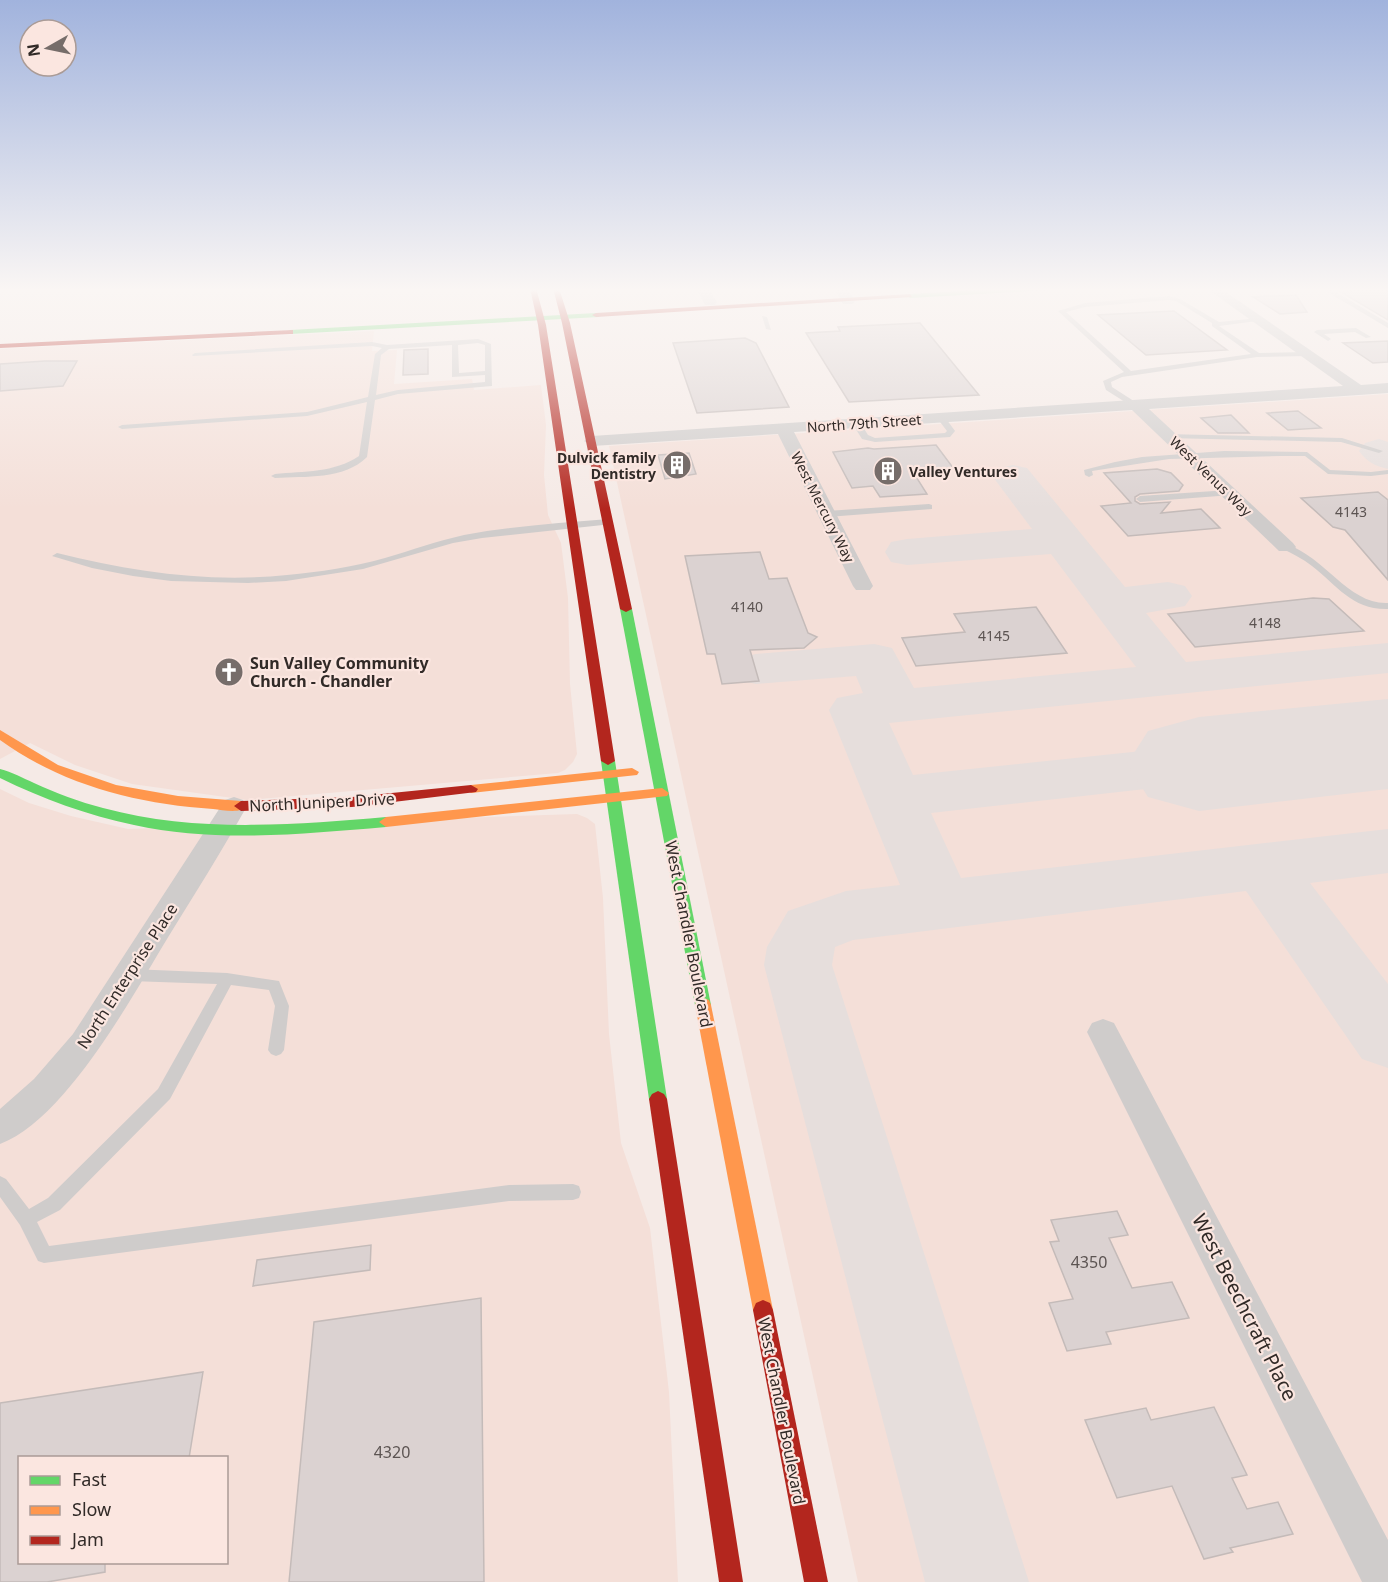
<svg xmlns="http://www.w3.org/2000/svg" width="1388" height="1582" viewBox="0 0 1388 1582" font-family="'Noto Sans',sans-serif">
  <style>
    .built { fill: #f4dfd8; fill-rule: evenodd }
    .lines { fill: none; stroke-linecap: round; stroke-linejoin: round }
    .taxiway { fill: #e6dedc; fill-rule: evenodd }
    .runway { fill: #e6dedc; fill-rule: evenodd }
    .building { fill: #dbd2d1; stroke: #c4bbb9; stroke-width: 1.5 }
    .lane { fill: #cfcccb; fill-rule: evenodd }
    .street { fill: #cfcccb; fill-rule: evenodd }
    .fast { fill: #63d668; fill-rule: evenodd }
    .slow { fill: #ff974d; fill-rule: evenodd }
    .jam { fill: #b3261e; fill-rule: evenodd }
    .labels { text-anchor: middle; dominant-baseline: central; stroke-width: 4.5; stroke-linejoin: round; paint-order: stroke }
    .far-street-label { font-size: 14px; fill: #312a27; stroke: #fbe6e0 }
    .far-poi-label { font-size: 14px; font-weight: bold; fill: #312a27; stroke: #fbe6e0; text-anchor: end }
    .number-label { font-size: 14px; fill: #5c5452 }
    .poi-label { font-size: 16px; font-weight: bold; fill: #312a27; stroke: #fbe6e0; text-anchor: start }
    .street-label { font-size: 16px; fill: #312a27; stroke: #fbe6e0 }
    .near-number-label { font-size: 16px; fill: #5c5452 }
    .near-street-label { font-size: 20px; fill: #312a27; stroke: #fbe6e0 }
  </style>
  <rect width="100%" height="100%" fill="#f5eae6"/>
  <!-- built -->
  <g class="built">
    <path d="M 374,331 L 372,351 L 397,350 L 394,384 L 472,379 L 474,390 L 541,385 L 546,425 L 544,475 L 548,515 L 561,543 L 568,598 L 570,684 L 577,754 L 573,762 L 565,770 L 558,773 L 247,800 L 132,784 L 75,765 L 30,743 L 0,759 L 0,349 Z"/>
    <path d="M 1388,394 L 1388,1582 L 858,1582 L 609,446 Z"/>
    <path d="M 0,789 L 29,803 L 71,816 L 128,829 L 577,814 L 587,818 L 595,824 L 603,898 L 609,1034 L 621,1143 L 650,1228 L 669,1392 L 678,1582 L 0,1582 ZM 20,1458 L 226,1458 L 226,1562 L 20,1562 Z"/>
  </g>
  <g class="lines">
    <!-- taxiway -->
    <g class="taxiway">
      <path d="M 1379,439 L 1388,442 L 1388,469 C 1375,466 1367,462 1359,451 L 1365,443 Z"/>
      <path d="M 1013,465 L 1027,468 L 1125,587 L 1168,582 L 1185,586 L 1192,596 L 1185,606 L 1146,613 L 1186,662 L 1388,643 L 1388,673 L 889,723 L 913,775 L 1199,745 L 1219,751 L 1227,764 L 1219,777 L 1199,783 L 931,813 L 961,878 L 1388,829 L 1388,873 L 1310,883 L 1388,984 L 1388,1068 L 1362,1059 L 1246,891 L 853,940 L 835,947 L 832,965 L 1029,1582 L 925,1582 L 764,965 L 767,947 L 788,911 L 846,891 L 900,885 L 829,710 L 837,698 L 863,693 L 856,676 L 756,684 L 738,680 L 730,669 L 738,658 L 756,654 L 874,644 L 892,648 L 914,688 L 1136,667 L 1051,554 L 907,565 L 891,562 L 885,552 L 891,542 L 907,539 L 1032,529 L 993,477 L 999,468 Z"/>
    </g>
    <!-- runway -->
    <path class="runway" d="M 1388,699 L 1388,789 L 1199,811 L 1148,797 L 1127,764 L 1148,731 L 1199,717 Z"/>
  </g>
  <!-- building -->
  <g class="building">
    <path d="M 1346,288 L 1388,288 L 1388,320 L 1341,292 L 1353,292 Z"/>
    <path d="M 1296,295 L 1307,312 L 1280,314 L 1253,297 Z"/>
    <path d="M 1174,311 L 1227,350 L 1146,355 L 1098,315 Z"/>
    <path d="M 920,323 L 979,395 L 849,402 L 806,333 L 840,331 L 838,327 Z"/>
    <path d="M 745,338 L 756,343 L 789,407 L 697,413 L 673,343 Z"/>
    <path d="M 1388,341 L 1388,362 L 1373,363 L 1343,343 Z"/>
    <path d="M 428,349 L 428,374 L 403,375 L 404,350 Z"/>
    <path d="M 45,361 L 77,361 L 63,386 L 0,391 L 0,364 Z"/>
    <path d="M 1298,411 L 1321,428 L 1288,430 L 1267,413 Z"/>
    <path d="M 1231,415 L 1249,433 L 1218,433 L 1201,418 Z"/>
    <path d="M 936,445 L 954,469 L 913,472 L 927,494 L 880,497 L 873,486 L 852,488 L 833,452 L 868,448 L 874,449 Z"/>
    <path d="M 689,453 L 696,474 L 665,479 L 658,455 Z"/>
    <path d="M 1157,469 L 1171,473 L 1183,485 L 1179,491 L 1140,494 L 1135,497 L 1135,501 L 1140,504 L 1170,502 L 1161,513 L 1201,509 L 1220,528 L 1128,536 L 1101,506 L 1131,503 L 1104,473 Z"/>
    <path d="M 1378,492 L 1388,500 L 1388,580 L 1345,530 L 1333,527 L 1301,498 Z"/>
    <path d="M 760,552 L 769,579 L 787,578 L 808,633 L 817,637 L 804,648 L 750,650 L 759,681 L 722,684 L 715,654 L 707,654 L 685,556 Z"/>
    <path d="M 1313,598 L 1329,599 L 1364,631 L 1195,647 L 1168,614 Z"/>
    <path d="M 1036,607 L 1067,653 L 916,666 L 902,638 L 965,632 L 954,614 Z"/>
    <path d="M 1117,1211 L 1128,1235 L 1109,1238 L 1132,1288 L 1172,1282 L 1189,1318 L 1106,1332 L 1111,1344 L 1067,1351 L 1049,1303 L 1073,1299 L 1050,1242 L 1059,1241 L 1051,1220 Z"/>
    <path d="M 371,1245 L 370,1270 L 253,1286 L 257,1260 Z"/>
    <path d="M 481,1298 L 484,1582 L 289,1582 L 314,1322 Z"/>
    <path d="M 203,1372 L 189,1458 L 20,1458 L 20,1563 L 105,1563 L 105,1572 L 47,1582 L 0,1582 L 0,1403 Z"/>
    <path d="M 1214,1407 L 1247,1475 L 1232,1478 L 1247,1509 L 1278,1502 L 1293,1534 L 1230,1548 L 1233,1552 L 1204,1559 L 1172,1486 L 1117,1498 L 1085,1420 L 1146,1408 L 1151,1420 Z"/>
  </g>
  <g class="lines">
    <!-- lane -->
    <g class="lane">
      <path d="M 1327,288 L 1333,288 L 1334,291 L 1388,323 L 1388,328 L 1329,293 Z"/>
      <path d="M 1169,296 L 1180,299 L 1219,322 L 1259,318 L 1260,319 L 1257,321 L 1219,326 L 1259,353 L 1307,352 L 1310,354 L 1307,356 L 1257,357 L 1122,377 L 1111,382 L 1112,387 L 1140,405 L 1133,407 L 1106,390 L 1103,381 L 1124,372 L 1058,311 L 1085,303 ZM 1169,300 L 1176,301 L 1212,323 L 1212,326 L 1251,354 L 1131,371 L 1066,312 L 1085,307 Z"/>
      <path d="M 762,316 L 767,317 L 771,330 L 766,329 Z"/>
      <path d="M 1356,328 L 1371,337 L 1366,338 L 1355,332 L 1324,334 L 1331,339 L 1328,341 L 1314,332 L 1317,330 Z"/>
      <path d="M 478,339 L 491,344 L 492,386 L 398,394 L 375,400 L 367,457 C 344,480 305,476 275,478 L 271,476 L 275,474 C 304,471 334,473 359,456 L 367,402 L 307,416 L 122,429 L 118,427 L 122,425 L 307,412 L 368,397 L 375,354 L 382,348 L 372,346 L 193,356 L 192,355 L 195,353 L 372,342 L 387,345 ZM 478,343 L 485,345 L 485,371 L 459,373 L 458,345 ZM 452,345 L 452,377 L 485,375 L 485,382 L 398,390 L 376,395 L 381,355 L 389,349 Z"/>
      <path d="M 938,416 L 944,416 L 955,431 L 950,437 L 875,442 L 862,439 L 852,423 L 859,421 L 868,435 L 875,438 L 945,433 L 947,431 L 937,418 Z"/>
      <path d="M 1165,434 L 1342,438 L 1383,451 L 1379,453 L 1341,442 L 1168,438 L 1164,436 Z"/>
      <path d="M 1224,451 L 1307,452 L 1330,470 L 1371,472 L 1388,470 L 1388,474 L 1371,476 L 1328,474 L 1305,456 L 1280,456 L 1169,459 L 1092,471 L 1093,475 L 1089,477 L 1085,475 L 1084,470 L 1115,462 L 1142,457 Z"/>
      <path d="M 1229,490 L 1232,491 L 1232,495 L 1140,502 L 1136,499 L 1140,496 Z"/>
      <path d="M 929,504 L 932,505 L 932,509 L 827,517 L 823,514 L 827,511 Z"/>
      <path d="M 609,519 L 613,522 L 612,524 L 482,538 L 453,543 L 363,569 L 286,581 L 248,583 L 171,581 L 133,576 L 92,568 L 52,556 L 57,553 C 133,572 208,583 287,575 C 320,572 353,567 385,558 C 412,550 437,541 464,535 C 512,526 561,523 609,519 Z"/>
      <path d="M 1286,544 C 1325,557 1349,605 1388,603 L 1388,609 C 1352,610 1338,586 1312,566 C 1303,559 1293,554 1283,549 L 1283,545 Z"/>
      <path d="M 130,969 L 227,973 L 279,981 L 289,1006 L 284,1050 L 281,1054 L 276,1056 L 271,1054 L 268,1050 L 275,1006 L 269,990 L 231,985 L 170,1099 L 60,1210 L 37,1222 L 49,1246 L 509,1185 L 573,1184 L 579,1186 L 581,1192 L 579,1198 L 573,1200 L 509,1201 L 44,1263 L 38,1261 L 20,1225 L 0,1197 L 0,1176 L 6,1179 L 29,1209 L 48,1198 L 158,1089 L 217,984 L 130,981 L 125,979 L 123,975 L 125,971 Z"/>
    </g>
    <!-- street -->
    <g class="street">
      <path d="M 696,288 L 708,288 L 717,302 L 715,305 L 705,305 Z"/>
      <path d="M 834,288 L 846,288 L 855,301 L 853,304 L 843,304 Z"/>
      <path d="M 1206,288 L 1220,288 L 1361,385 L 1388,383 L 1388,393 L 1149,409 L 1293,543 L 1296,547 L 1293,551 L 1279,551 L 1132,410 L 794,432 L 873,586 L 870,590 L 856,590 L 853,586 L 778,434 L 592,446 L 584,441 L 592,436 L 1343,386 Z"/>
      <path d="M 234,797 L 243,800 L 247,806 C 222,851 194,895 167,939 C 132,997 65,1120 0,1144 L 0,1109 L 34,1079 L 73,1034 L 225,800 Z"/>
      <path d="M 1103,1019 L 1114,1023 L 1388,1540 L 1388,1582 L 1362,1582 L 1087,1032 L 1092,1023 Z"/>
    </g>
    <!-- fast -->
    <g class="fast">
      <path d="M 1014,288 L 1052,288 L 1049,290 L 910,298 L 907,296 L 910,294 Z"/>
      <path d="M 596,313 L 600,315 L 599,317 L 290,334 L 286,332 L 290,330 Z"/>
      <path d="M 626,606 L 632,609 L 711,1005 L 709,1010 L 703,1012 L 697,1010 L 695,1005 L 620,609 Z"/>
      <path d="M 608,757 L 615,761 L 667,1099 L 664,1104 L 658,1107 L 652,1104 L 649,1099 L 601,761 Z"/>
      <path d="M 0,769 C 12,772 23,778 34,783 C 56,793 79,802 103,808 C 195,833 292,825 386,817 L 393,822 L 386,827 C 303,834 216,843 134,825 C 87,815 43,799 0,778 Z"/>
    </g>
    <!-- slow -->
    <g class="slow">
      <path d="M 0,730 L 58,765 L 116,785 L 178,796 L 241,801 L 248,806 C 241,814 223,810 213,809 C 137,804 62,785 0,740 Z"/>
      <path d="M 632,768 L 639,772 L 637,775 L 471,793 L 464,789 L 471,785 Z"/>
      <path d="M 662,788 L 669,793 L 667,796 L 386,827 L 379,822 L 386,817 Z"/>
      <path d="M 703,998 L 709,1000 L 711,1005 L 773,1310 L 770,1317 L 763,1320 L 756,1317 L 753,1310 L 695,1005 L 697,1000 Z"/>
    </g>
    <!-- jam -->
    <g class="jam">
      <path d="M 530,288 L 536,288 L 546,325 L 615,761 L 608,765 L 601,761 L 538,325 Z"/>
      <path d="M 553,288 L 559,288 L 570,323 L 632,609 L 626,612 L 620,609 L 562,323 Z"/>
      <path d="M 910,294 L 912,297 L 596,317 L 592,315 L 596,313 Z"/>
      <path d="M 293,330 L 293,334 L 290,334 L 0,348 L 0,344 Z"/>
      <path d="M 471,785 L 478,789 L 476,792 L 352,807 L 241,811 L 234,806 L 241,801 L 352,797 Z"/>
      <path d="M 658,1091 L 664,1094 L 667,1099 L 743,1582 L 719,1582 L 649,1099 L 652,1094 Z"/>
      <path d="M 763,1300 L 770,1303 L 773,1310 L 828,1582 L 804,1582 L 753,1310 L 756,1303 Z"/>
    </g>
  </g>
  <!-- sky -->
  <linearGradient id="sky" x2="0" y2="1"><stop stop-color="#a1b3dd"/><stop offset="0.57" stop-color="#faf6f4"/><stop offset="1" stop-color="#faf6f4" stop-opacity="0"/></linearGradient>
  <rect width="1388" height="509" fill="url(#sky)"/>
  <!-- icons -->
  <defs>
    <g id="building-disc" transform="scale(1.5)"><circle r="9.5" fill="#766d6a" stroke="#fbe6e0"/><path d="M-4-6H4V6H1V3H-1V6H-4ZM-2.5-4.3h1.7v1.8h-1.7ZM.8-4.3h1.7v1.8H.8ZM-2.5-1h1.7V.8h-1.7ZM.8-1h1.7V.8H.8Z" fill="#fff"/></g>
    <g id="church-disc" transform="scale(1.5)"><circle r="9.5" fill="#766d6a" stroke="#fbe6e0"/><path d="M-1.2-6h2.4v3.5h3.3v2.4h-3.3V6h-2.4V-.1h-3.3v-2.4h3.3Z" fill="#fff"/></g>
  </defs>
  <g fill-rule="evenodd">
    <use href="#building-disc" x="677" y="465"/>
    <use href="#building-disc" x="888" y="471"/>
    <use href="#church-disc" x="229" y="672"/>
  </g>
  <g class="labels">
    <!-- far-street labels -->
    <g class="far-street-label">
      <text transform="translate(864 423) rotate(-4)">North 79th Street</text>
      <text transform="translate(1211 476) rotate(44)">West Venus Way</text>
      <text transform="translate(823 507) rotate(63)">West Mercury Way</text>
    </g>
    <!-- far-poi labels -->
    <g class="far-poi-label">
      <text x="656" y="457">Dulvick family<tspan x="656" dy="16">Dentistry</tspan></text>
      <text x="909" y="471" text-anchor="start">Valley Ventures</text>
    </g>
    <!-- number labels -->
    <g class="number-label">
      <text x="1351" y="511">4143</text>
      <text x="747" y="606">4140</text>
      <text x="1265" y="622">4148</text>
      <text x="994" y="635">4145</text>
    </g>
    <!-- poi labels -->
    <g class="poi-label">
      <text x="250" y="663">Sun Valley Community<tspan x="250" dy="18">Church - Chandler</tspan></text>
    </g>
    <!-- street labels -->
    <g class="street-label">
      <text transform="translate(322 802) rotate(-3)">North Juniper Drive</text>
      <text transform="translate(689 934) rotate(79)">West Chandler Boulevard</text>
      <text transform="translate(127 976) rotate(-57)">North Enterprise Place</text>
      <text transform="translate(782 1411) rotate(79)">West Chandler Boulevard</text>
    </g>
    <!-- near-number labels -->
    <g class="near-number-label">
      <text x="1089" y="1262">4350</text>
      <text x="392" y="1452">4320</text>
    </g>
    <!-- near-street labels -->
    <g class="near-street-label">
      <text transform="translate(1245 1307) rotate(63)">West Beechcraft Place</text>
    </g>
  </g>
  <!-- legend -->
  <rect x="18" y="1456" width="210" height="108" fill="#fbe6e0" stroke="#aa9b96" stroke-width="1.5"/>
  <rect x="30" y="1476" width="30" height="9" fill="#63d668" stroke="#aa9b96" stroke-width="1.5"/>
  <text x="72" y="1486" font-size="18" fill="#312a27">Fast</text>
  <rect x="30" y="1506" width="30" height="9" fill="#ff974d" stroke="#aa9b96" stroke-width="1.5"/>
  <text x="72" y="1516" font-size="18" fill="#312a27">Slow</text>
  <rect x="30" y="1536" width="30" height="9" fill="#b3261e" stroke="#aa9b96" stroke-width="1.5"/>
  <text x="72" y="1546" font-size="18" fill="#312a27">Jam</text>
  <!-- north arrow -->
  <g transform="translate(48 48) rotate(261)"><circle r="28" fill="#fbe6e0" stroke="#aa9b96" stroke-width="1.5"/>
  <path d="M0-4.5L10 22L0 15L-10 22Z" fill="#766d6a"/>
  <text y="-9" font-size="16" font-weight="bold" text-anchor="middle" fill="#312a27">N</text>
  </g>
</svg>
